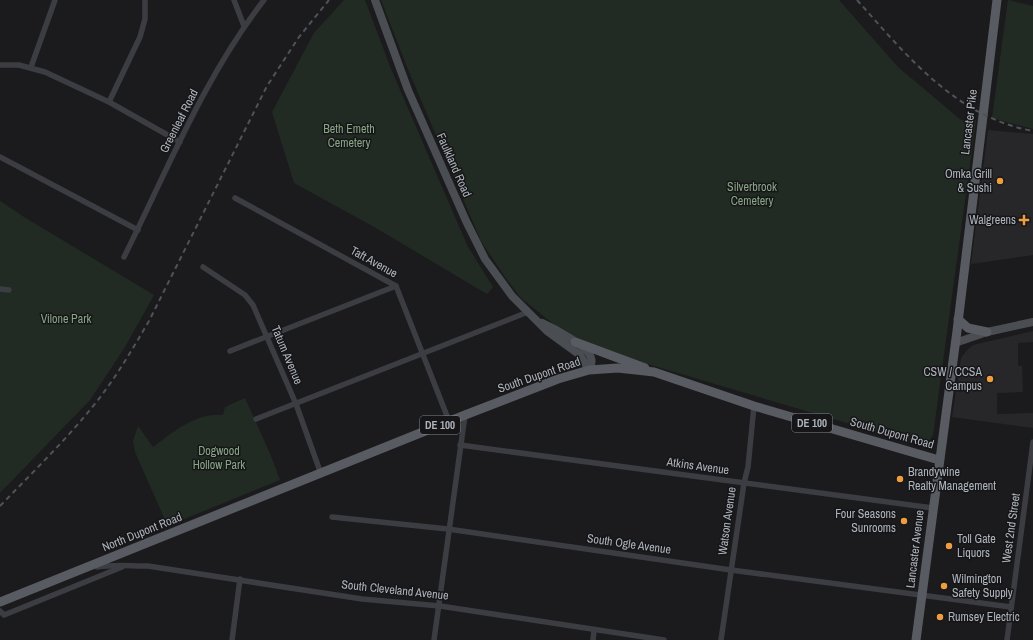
<svg xmlns="http://www.w3.org/2000/svg" width="1033" height="640" viewBox="0 0 1033 640" font-family="'Archivo Narrow',sans-serif">
  <style>
    .built { fill: #27272a }
    .green { fill: #222b23 }
    .lines { fill: none; stroke-linecap: round; stroke-linejoin: round }
    .street { stroke: #3c3d42; stroke-width: 5.5 }
    .secondary { stroke: #4a4d52; stroke-width: 8 }
    .primary { stroke: #585b61; stroke-width: 9 }
    .rail { stroke: #4f5257; stroke-width: 2; stroke-dasharray: 5 4; stroke-linecap: butt }
    .poi-dot { fill: #ee9d42; stroke: #161618; stroke-width: 1.5 }
    .labels { text-anchor: middle; dominant-baseline: central; stroke-width: 3; stroke-linejoin: round; paint-order: stroke }
    .shield { fill: #161618; stroke: #80858b; stroke-width: 1 }
    .shield-label { font-size: 11px; font-weight: bold; fill: #aeb4bc }
    .street-label { font-size: 12px; fill: #aeb4bc; stroke: #161618 }
    .park-label { font-size: 12px; fill: #88a685; stroke: #161618 }
    .poi-label { font-size: 12px; fill: #aeb4bc; stroke: #161618; text-anchor: end }
  </style>
  <rect width="100%" height="100%" fill="#1b1b1d"/>
  <!-- built -->
  <g class="built">
    <path d="M 988,130 L 1033,134 L 1033,255 L 971,264 Z"/>
    <path d="M 1033,331 L 1033,342 L 1018,343 L 1018,366 L 1022,366 L 1023,392 L 997,393 L 997,414 L 1033,413 L 1033,428 L 952,417 L 961,358 L 967,350 L 973,345 Z"/>
  </g>
  <!-- green -->
  <g class="green">
    <path d="M 344,0 L 365,0 L 391,69 L 468,247 L 493,287 L 487,294 L 376,228 L 294,183 L 272,112 L 314,33 Z"/>
    <path d="M 381,0 L 839,0 L 898,67 L 961,120 L 976,120 L 933,435 L 928,443 L 921,445 L 607,352 L 583,342 L 557,327 L 520,297 L 505,277 L 481,241 L 407,67 Z"/>
    <path d="M 1008,0 L 1033,6 L 1033,129 L 992,118 Z"/>
    <path d="M 0,201 L 24,217 L 154,295 L 125,347 L 90,400 L 0,493 Z"/>
    <path d="M 245,398 L 271,456 L 280,480 L 172,524 L 166,522 L 135,452 L 133,441 L 138,426 L 153,447 C 173,432 197,412 223,415 L 225,407 Z"/>
  </g>
  <g class="lines">
    <!-- street -->
    <g class="street">
      <path d="M 234,0 L 244,26"/>
      <path d="M 0,65 L 19,65 L 45,72 L 109,102 L 180,142"/>
      <path d="M 31,67 L 55,0"/>
      <path d="M 109,102 L 140,37 L 145,19 L 145,0"/>
      <path d="M 0,157 L 138,230"/>
      <path d="M 235,198 L 396,286 L 449,421"/>
      <path d="M 124,257 C 167,171 204,77 264,0"/>
      <path d="M 203,267 L 245,295 L 253,305 L 296,404 L 321,474"/>
      <path d="M 0,289 L 9,290"/>
      <path d="M 230,351 L 396,286"/>
      <path d="M 256,419 L 528,312"/>
      <path d="M 460,445 L 933,508"/>
      <path d="M 332,517 L 448,529 L 731,570 L 1011,607"/>
      <path d="M 97,567 C 113,564 131,566 148,566 L 362,599 L 440,606 L 664,640"/>
      <path d="M 0,611 L 4,615 L 122,567"/>
      <path d="M 232,640 L 240,579"/>
      <path d="M 434,640 L 465,415"/>
      <path d="M 593,640 L 594,631"/>
      <path d="M 721,640 L 744,483 L 748,467 L 754,406"/>
      <path d="M 1007,640 L 1033,442"/>
    </g>
    <!-- secondary -->
    <g class="secondary">
      <path d="M 375,0 L 408,90 L 466,221 L 485,259 L 512,296 L 547,331 L 580,355 L 589,370"/>
      <path d="M 542,323 C 553,328 588,346 591,358 C 593,362 590,367 589,370"/>
      <path d="M 955,343 L 987,332 L 1033,322"/>
    </g>
    <!-- primary -->
    <g class="primary">
      <path d="M 958,319 L 968,328 L 987,332"/>
      <path d="M 575,342 L 645,368"/>
      <path d="M 0,602 L 465,415 L 558,379 L 589,370 L 618,368 L 654,372 L 754,406 L 939,460"/>
      <path d="M 916,640 L 957,331 L 997,0"/>
    </g>
    <!-- rail -->
    <g class="rail">
      <path d="M 857,0 C 907,56 956,117 1033,131"/>
      <path d="M 0,506 C 32,473 65,441 94,405 C 115,379 132,350 149,321 L 267,86 L 299,37 L 329,0"/>
    </g>
  </g>
  <!-- markers -->
  <g class="poi-dot">
    <circle cx="1000" cy="181" r="4"/>
    <path d="M1022 214h4v4h4v4h-4v4h-4v-4h-4v-4h4z"/>
    <circle cx="990" cy="379" r="4"/>
    <circle cx="900" cy="479" r="4"/>
    <circle cx="904" cy="521" r="4"/>
    <circle cx="949" cy="546" r="4"/>
    <circle cx="944" cy="586" r="4"/>
    <circle cx="940" cy="617" r="4"/>
  </g>
  <g class="labels">
    <!-- shield labels -->
    <g class="shield">
      <rect x="792" y="414" width="40" height="18" rx="3"/>
      <rect x="420" y="416" width="40" height="18" rx="3"/>
    </g>
    <g class="shield-label">
      <text x="812" y="423">DE 100</text>
      <text x="440" y="425">DE 100</text>
    </g>
    <!-- street labels -->
    <g class="street-label">
      <text transform="translate(179 121) rotate(-63)">Greenleaf Road</text>
      <text transform="translate(969 122) rotate(-83)">Lancaster Pike</text>
      <text transform="translate(454 165) rotate(66)">Faulkland Road</text>
      <text transform="translate(374 262) rotate(29)">Taft Avenue</text>
      <text transform="translate(287 355) rotate(67)">Tatum Avenue</text>
      <text transform="translate(539 375) rotate(-19)">South Dupont Road</text>
      <text transform="translate(892 433) rotate(16)">South Dupont Road</text>
      <text transform="translate(698 466) rotate(8)">Atkins Avenue</text>
      <text transform="translate(727 521) rotate(-82)">Watson Avenue</text>
      <text transform="translate(1011 528) rotate(-82)">West 2nd Street</text>
      <text transform="translate(142 532) rotate(-22)">North Dupont Road</text>
      <text transform="translate(629 544) rotate(8)">South Ogle Avenue</text>
      <text transform="translate(915 549) rotate(-83)">Lancaster Avenue</text>
      <text transform="translate(395 590) rotate(6)">South Cleveland Avenue</text>
    </g>
    <!-- park labels -->
    <g class="park-label">
      <text x="349" y="129">Beth Emeth<tspan x="349" dy="14">Cemetery</tspan></text>
      <text x="752" y="187">Silverbrook<tspan x="752" dy="14">Cemetery</tspan></text>
      <text x="66" y="319">Vilone Park</text>
      <text x="219" y="451">Dogwood<tspan x="219" dy="14">Hollow Park</tspan></text>
    </g>
    <!-- poi labels -->
    <g class="poi-label">
      <text x="992" y="174">Omka Grill<tspan x="992" dy="14">&amp; Sushi</tspan></text>
      <text x="1016" y="220">Walgreens</text>
      <text x="982" y="372">CSW / CCSA<tspan x="982" dy="14">Campus</tspan></text>
      <text x="908" y="472" text-anchor="start">Brandywine<tspan x="908" dy="14">Realty Management</tspan></text>
      <text x="896" y="514">Four Seasons<tspan x="896" dy="14">Sunrooms</tspan></text>
      <text x="957" y="539" text-anchor="start">Toll Gate<tspan x="957" dy="14">Liquors</tspan></text>
      <text x="952" y="579" text-anchor="start">Wilmington<tspan x="952" dy="14">Safety Supply</tspan></text>
      <text x="948" y="617" text-anchor="start">Rumsey Electric</text>
    </g>
  </g>
</svg>
